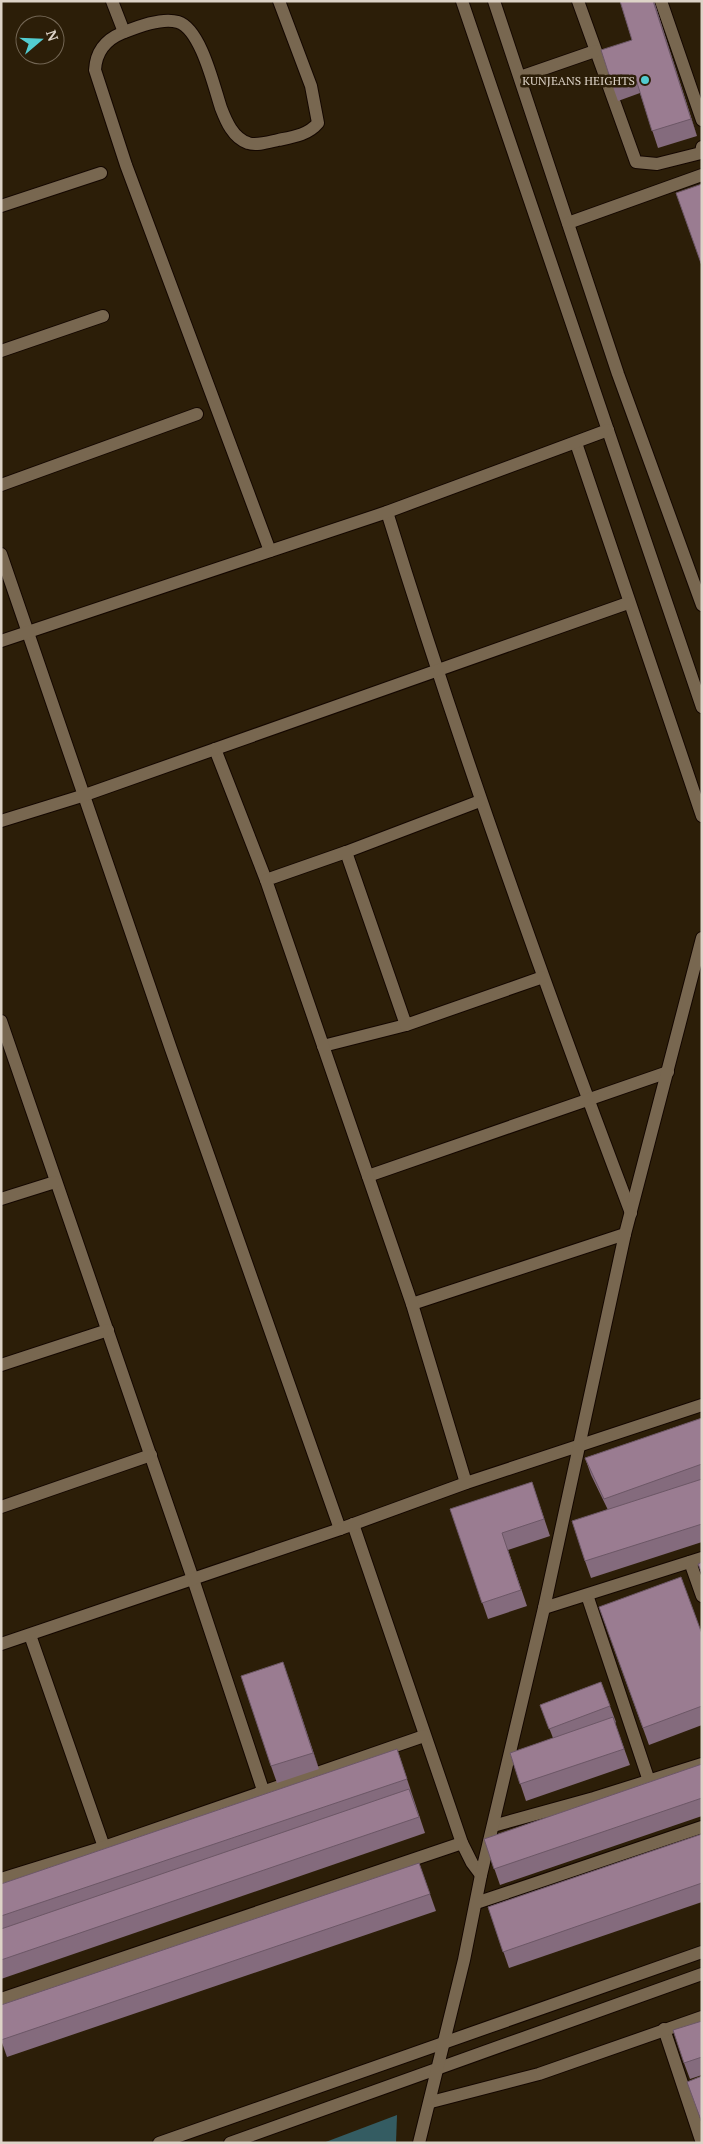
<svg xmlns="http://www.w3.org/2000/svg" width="703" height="2144" viewBox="0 0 703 2144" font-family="'PT Serif',serif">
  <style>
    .water { fill: #345c62 }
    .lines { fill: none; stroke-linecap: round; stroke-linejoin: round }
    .minor-casing { stroke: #140700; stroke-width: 14 }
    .minor { stroke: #786750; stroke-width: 12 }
    .wall { fill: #846b7d }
    .shaded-wall { fill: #6c5766 }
    .building { fill: #9a7c91; stroke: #6c5766 }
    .poi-dot { fill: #52ccd0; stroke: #2c1e08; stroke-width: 2 }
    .labels { text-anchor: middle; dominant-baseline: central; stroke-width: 5; stroke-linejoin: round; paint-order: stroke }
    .poi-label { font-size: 12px; fill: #ddd3c7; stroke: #2c1e08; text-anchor: end }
  </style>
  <rect width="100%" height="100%" fill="#2c1e08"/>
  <!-- water -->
  <path class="water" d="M 397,2115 L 396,2143 L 323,2143 Z"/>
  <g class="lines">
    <!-- minor casing -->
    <g class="minor-casing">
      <g id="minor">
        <path d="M 112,1 L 124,32"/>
        <path d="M 462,1 L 702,707"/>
        <path d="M 494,1 L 618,374 L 702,605"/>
        <path d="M 578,1 L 636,162 L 657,164 L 701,153 L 702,147"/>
        <path d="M 661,1 L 702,120"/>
        <path d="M 520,77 L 595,51"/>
        <path d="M 1,206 L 101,173"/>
        <path d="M 568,223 L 702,175"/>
        <path d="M 1,351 L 103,316"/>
        <path d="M 576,443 L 702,816"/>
        <path d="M 1,485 L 197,414"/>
        <path d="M 387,512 C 460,748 543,981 631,1213"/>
        <path d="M 270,551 L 126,165 L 95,70 C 96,52 105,40 122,33 C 137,27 162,17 178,22 C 201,29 214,87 221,108 C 226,121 233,138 248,143 C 256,146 269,142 278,140 C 293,137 308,135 318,123 L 311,86 L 279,1"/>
        <path d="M 1,554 L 171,1049 L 340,1529"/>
        <path d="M 1,641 L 387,512 L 608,430"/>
        <path d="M 215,749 L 266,880"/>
        <path d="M 1,821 L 85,795 L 628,603"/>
        <path d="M 346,852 L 480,801"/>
        <path d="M 1,1021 L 193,1579 L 263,1790"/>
        <path d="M 323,1046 L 406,1025"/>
        <path d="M 368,1176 L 668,1072"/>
        <path d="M 1,1199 L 55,1182"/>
        <path d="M 412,1304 L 625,1234"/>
        <path d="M 1,1365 L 108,1330"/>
        <path d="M 466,1483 L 412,1304 L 266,880 L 346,852 L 406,1025 L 543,977"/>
        <path d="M 1,1507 L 151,1455"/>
        <path d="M 353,1524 L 462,1843 L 472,1863 L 481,1875"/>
        <path d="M 690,1562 L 702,1596"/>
        <path d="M 587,1595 L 649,1781"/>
        <path d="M 544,1608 L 702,1558"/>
        <path d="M 30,1635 L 104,1847"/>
        <path d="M 1,1644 L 340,1529 L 466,1483 L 702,1405"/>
        <path d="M 493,1826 L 594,1798 L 702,1764"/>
        <path d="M 1,1879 L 104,1847 L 424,1736"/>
        <path d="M 476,1903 L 702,1827"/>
        <path d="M 1,1999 L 462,1843"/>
        <path d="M 664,2029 L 702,2143"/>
        <path d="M 431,2102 L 539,2074 L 702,2017"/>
        <path d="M 159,2143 L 702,1952"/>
        <path d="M 230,2143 L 702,1974"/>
        <path d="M 419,2143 L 464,1960 L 481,1875 L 544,1608 L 625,1234 L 702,938"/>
      </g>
    </g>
    <!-- minor -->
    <use href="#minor" class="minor"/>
  </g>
  <!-- wall -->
  <g class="wall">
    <path d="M 620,1 L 654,1 L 697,136 L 658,148 L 640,93 L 618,101 L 612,84 L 632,40 Z"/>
    <path d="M 702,1418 L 702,1542 L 591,1578 L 585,1561 L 608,1510 L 591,1475 L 585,1458 Z"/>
    <path d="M 532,1482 L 550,1536 L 508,1550 L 527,1606 L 488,1619 L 450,1509 Z"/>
    <path d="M 599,1607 L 702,1634 L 702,1725 L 649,1745 Z"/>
    <path d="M 289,1679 L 319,1769 L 277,1783 L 271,1766 Z"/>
    <path d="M 601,1682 L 616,1722 L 615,1723 L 630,1765 L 526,1801 L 510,1753 L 553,1738 L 540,1705 Z"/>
    <path d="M 397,1749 L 425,1833 L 1,1979 L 1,1884 Z"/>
    <path d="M 702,1764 L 702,1816 L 500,1885 L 484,1839 Z"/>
    <path d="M 702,1834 L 702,1902 L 509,1968 L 488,1907 Z"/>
    <path d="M 419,1863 L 436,1911 L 7,2057 L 1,2040 Z"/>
    <path d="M 702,2021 L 702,2075 L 690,2079 L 684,2063 Z"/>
  </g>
  <!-- shaded-wall -->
  <g class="shaded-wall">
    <path d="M 653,1 L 654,1 L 697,136 L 691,119 Z"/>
    <path d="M 283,1662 L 289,1679 L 319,1769 L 313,1753 Z"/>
  </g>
  <!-- building -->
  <g class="building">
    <path d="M 620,1 L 653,1 L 691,119 L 652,131 L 635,76 L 612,84 L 601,50 L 632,40 Z"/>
    <path d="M 702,184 L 702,266 L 676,193 Z"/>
    <path d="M 702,1418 L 702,1464 L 604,1499 L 585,1458 Z"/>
    <path d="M 702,1479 L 702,1524 L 585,1561 L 572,1521 Z"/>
    <path d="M 532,1482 L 544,1519 L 502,1533 L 521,1590 L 482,1603 L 450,1509 Z"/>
    <path d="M 702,1562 L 702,1574 L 698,1564 Z"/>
    <path d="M 681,1577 L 702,1634 L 702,1706 L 643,1728 L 599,1607 Z"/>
    <path d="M 283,1662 L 313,1753 L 271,1766 L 241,1676 Z"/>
    <path d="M 601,1682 L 610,1706 L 549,1729 L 540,1705 Z"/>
    <path d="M 613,1717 L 624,1749 L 520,1784 L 510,1753 Z"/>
    <path d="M 397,1749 L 407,1779 L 1,1916 L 1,1884 Z"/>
    <path d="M 702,1764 L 702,1798 L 494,1869 L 484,1839 Z"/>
    <path d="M 409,1789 L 419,1817 L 1,1960 L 1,1929 Z"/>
    <path d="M 702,1834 L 702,1883 L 503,1952 L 488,1907 Z"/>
    <path d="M 419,1863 L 430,1894 L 1,2040 L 1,2005 Z"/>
    <path d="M 702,2021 L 702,2057 L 684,2063 L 673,2030 Z"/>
    <path d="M 702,2076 L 702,2123 L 687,2082 Z"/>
  </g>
  <!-- markers -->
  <circle class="poi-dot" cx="645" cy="80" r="5"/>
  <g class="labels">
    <!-- poi labels -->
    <g class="poi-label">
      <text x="635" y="80">KUNJEANS HEIGHTS</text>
    </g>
  </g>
  <!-- border -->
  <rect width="703" height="2144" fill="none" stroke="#ddd3c7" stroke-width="5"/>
  <!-- north arrow -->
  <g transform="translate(40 40) rotate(71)"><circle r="24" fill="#2c1e08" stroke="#736654"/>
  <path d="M0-4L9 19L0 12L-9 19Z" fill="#52ccd0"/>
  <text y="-8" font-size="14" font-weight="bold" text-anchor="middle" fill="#ddd3c7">N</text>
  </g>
</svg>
